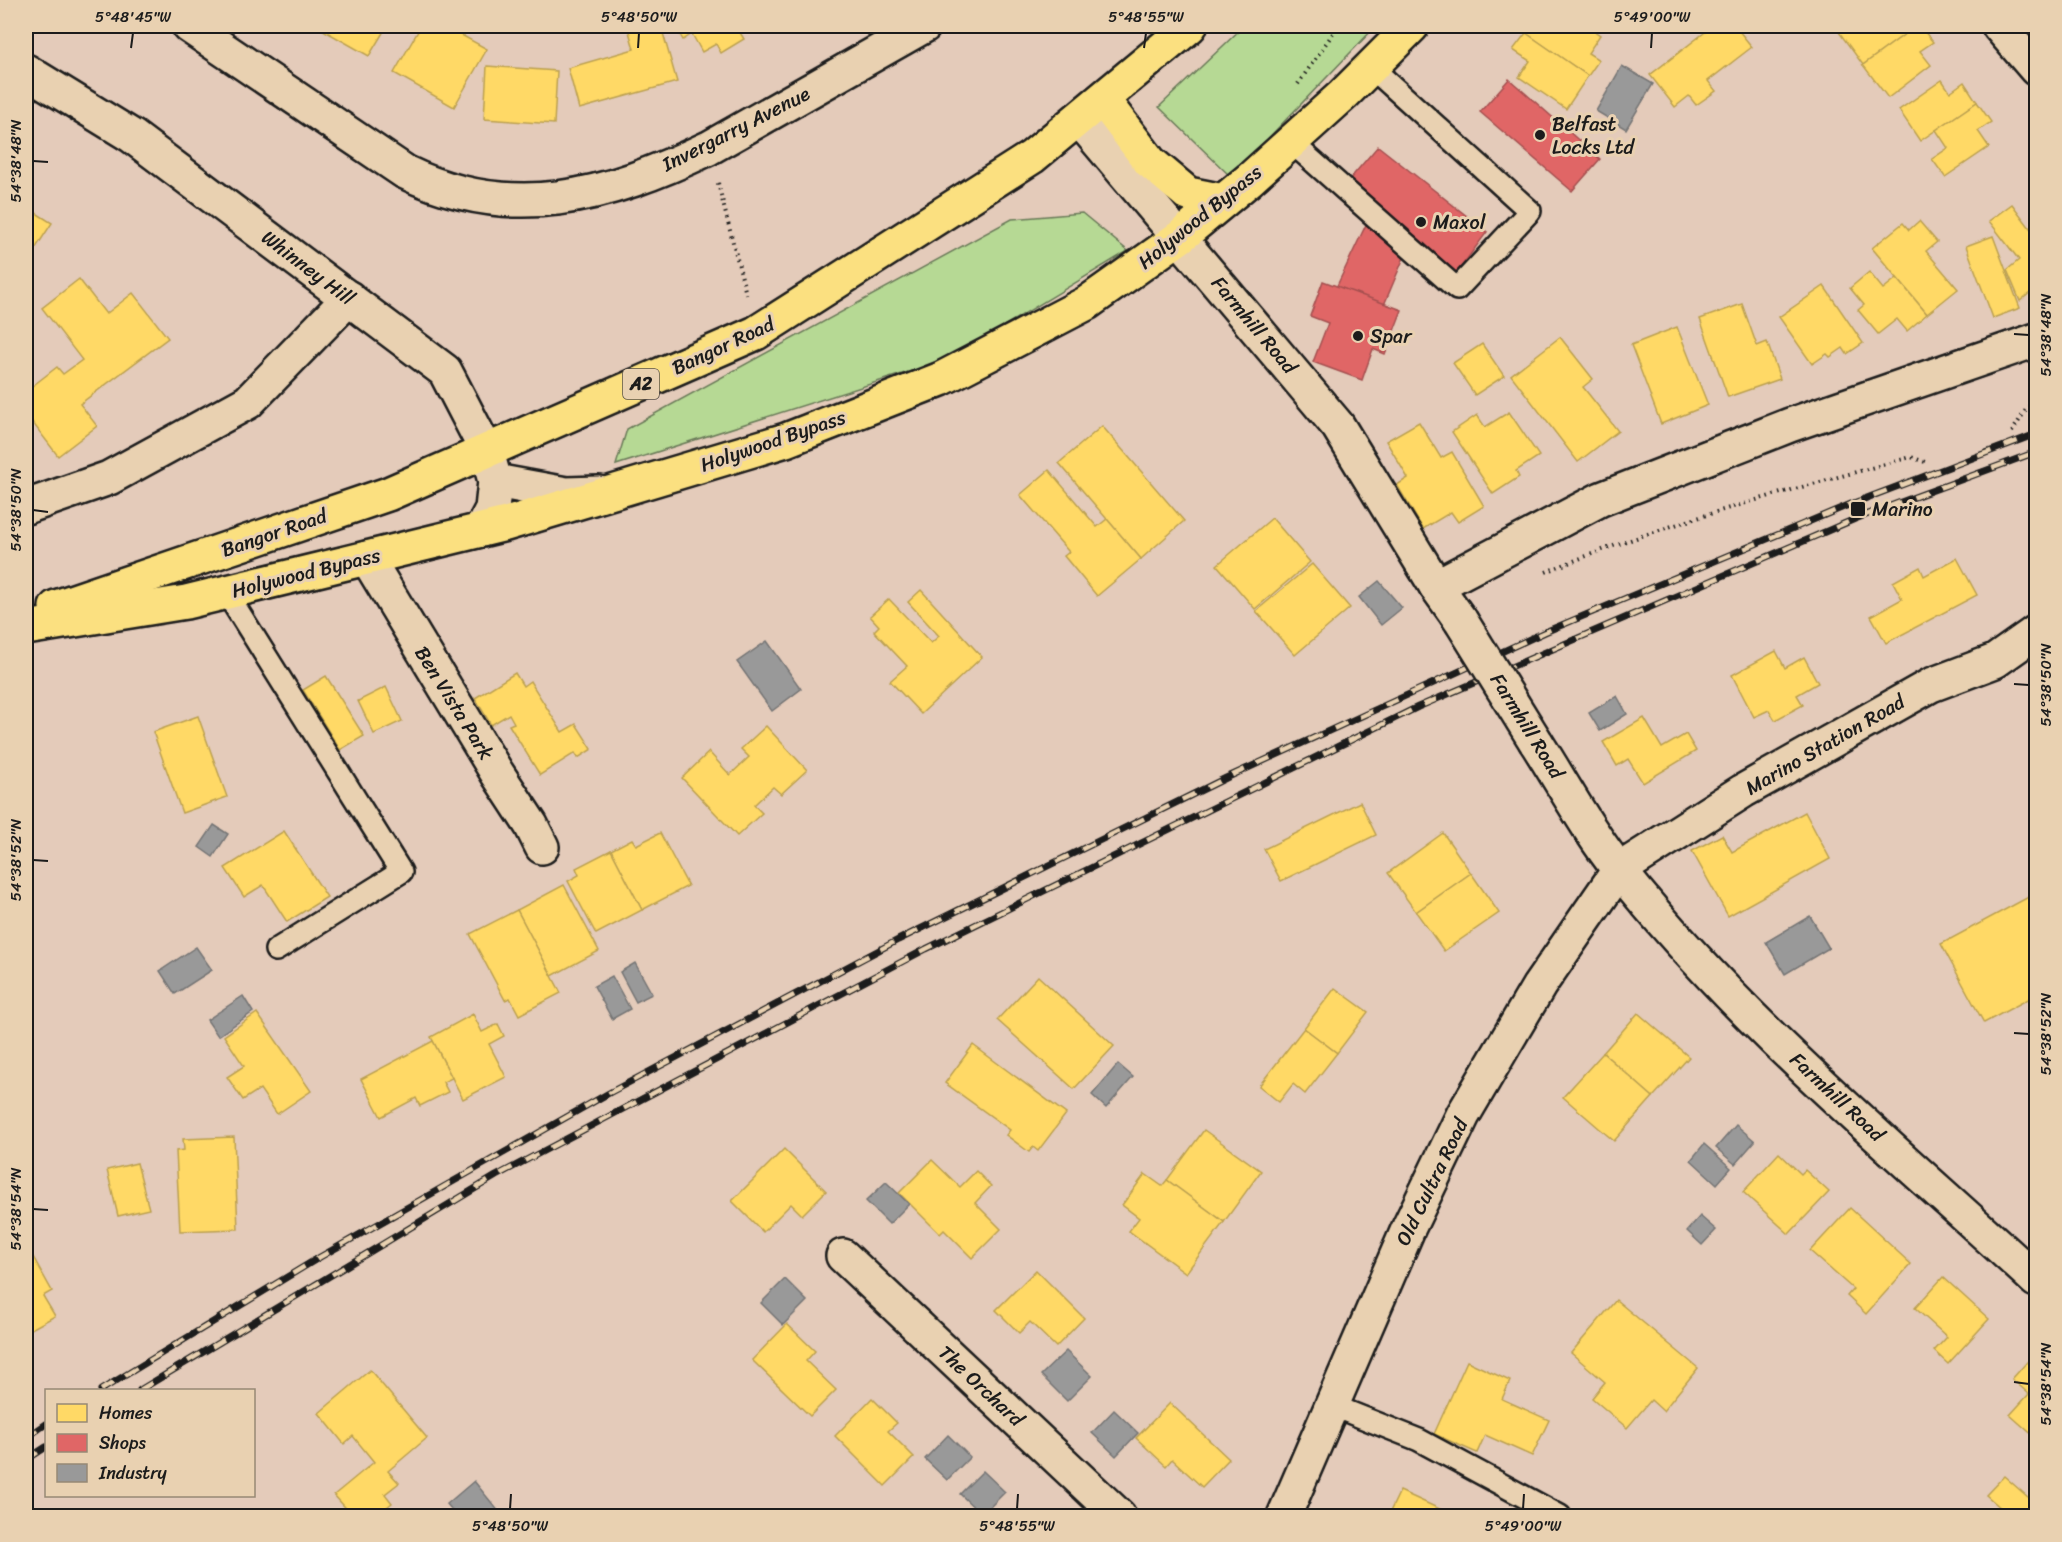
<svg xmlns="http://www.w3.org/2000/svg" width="2062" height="1542" viewBox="0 0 2062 1542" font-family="Sriracha,sans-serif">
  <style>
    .green { fill: #b6d994; stroke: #697a58; stroke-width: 1.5 }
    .homes { fill: #ffd966; stroke: #bba050; stroke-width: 1.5 }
    .shops { fill: #e06666; stroke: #a55050; stroke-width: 1.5 }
    .industry { fill: #999; stroke: #747474; stroke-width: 1.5 }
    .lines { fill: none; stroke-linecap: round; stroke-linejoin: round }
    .lane-casing { stroke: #1c1c1c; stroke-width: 26 }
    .street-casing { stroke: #1c1c1c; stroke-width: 38 }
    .secondary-casing { stroke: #1c1c1c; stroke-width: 38 }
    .highway-casing { stroke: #1c1c1c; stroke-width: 38 }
    .path { stroke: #1c1c1c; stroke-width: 4; stroke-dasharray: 1.5 4.5; stroke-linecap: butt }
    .lane { stroke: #e9d1b1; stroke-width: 21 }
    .street { stroke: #e9d1b1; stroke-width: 33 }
    .secondary { stroke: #e9d1b1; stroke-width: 33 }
    .highway { stroke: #fbe080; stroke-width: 33 }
    .rail-casing { stroke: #1c1c1c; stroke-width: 7 }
    .rail { stroke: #e9d1b1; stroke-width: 4.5; stroke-dasharray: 14; stroke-linecap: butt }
    .street-bridge-casing { stroke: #1c1c1c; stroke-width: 38; stroke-linecap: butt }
    .street-bridge { stroke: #e9d1b1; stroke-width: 33 }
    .ticks { fill: none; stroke: #1c1c1c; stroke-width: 2 }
    .poi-dot { fill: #1c1c1c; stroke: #e9d1b1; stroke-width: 2 }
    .labels { text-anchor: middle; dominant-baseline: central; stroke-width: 6; stroke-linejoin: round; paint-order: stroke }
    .shield { fill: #e9d1b1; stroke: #5a5249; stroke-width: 1.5 }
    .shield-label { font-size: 18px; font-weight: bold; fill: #1c1c1c }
    .poi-label { font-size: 20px; fill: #1c1c1c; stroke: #e9d1b1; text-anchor: start }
    .street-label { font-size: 20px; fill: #1c1c1c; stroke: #e9d1b1 }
    .neatline { fill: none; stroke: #1c1c1c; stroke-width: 2 }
    .ticks-label { font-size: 15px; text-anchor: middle; fill: #1c1c1c }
  </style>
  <rect width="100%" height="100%" fill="#e4cbba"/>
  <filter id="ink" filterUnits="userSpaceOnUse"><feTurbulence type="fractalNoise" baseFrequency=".0167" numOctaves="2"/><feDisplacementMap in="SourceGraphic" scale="12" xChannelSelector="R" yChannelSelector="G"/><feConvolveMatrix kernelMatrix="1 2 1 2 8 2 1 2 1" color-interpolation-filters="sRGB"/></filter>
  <g filter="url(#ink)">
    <!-- green -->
    <g class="green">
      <path d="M 1244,26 L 1376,26 L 1231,177 L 1159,107 Z"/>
      <path d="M 1082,213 L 1128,251 L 949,359 L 616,465 L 627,429 L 1012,219 Z"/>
    </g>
    <!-- homes -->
    <g class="homes">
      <path d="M 316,26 L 387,26 L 369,56 Z"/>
      <path d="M 421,26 L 445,26 L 487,49 L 454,107 L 394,73 Z"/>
      <path d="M 636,26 L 661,26 L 677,82 L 579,109 L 568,68 L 634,49 L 628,28 Z"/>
      <path d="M 675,26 L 736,26 L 744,39 L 721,53 L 716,44 L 702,52 L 692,34 L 683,40 Z"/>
      <path d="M 1531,26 L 1587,26 L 1600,35 L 1588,53 L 1599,60 L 1588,76 L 1526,33 Z"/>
      <path d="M 1713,26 L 1735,26 L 1752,47 L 1708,81 L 1716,91 L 1696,105 L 1689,96 L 1675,107 L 1650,75 Z"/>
      <path d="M 1847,26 L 1916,26 L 1863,65 L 1839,32 Z"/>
      <path d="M 1916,26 L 1920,26 L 1933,42 L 1920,51 L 1931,65 L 1888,98 L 1863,65 Z"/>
      <path d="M 1526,33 L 1588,76 L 1566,109 L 1519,77 L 1530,61 L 1513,50 Z"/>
      <path d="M 487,66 L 557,71 L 554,124 L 484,119 Z"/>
      <path d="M 1942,80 L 1950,92 L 1964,82 L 1977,102 L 1920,141 L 1899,110 Z"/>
      <path d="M 1977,102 L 1991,122 L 1978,131 L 1989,147 L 1945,177 L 1932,159 L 1948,148 L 1936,130 Z"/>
      <path d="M 2012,204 L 2036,236 L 2036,288 L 2020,301 L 2007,270 L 2019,260 L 1989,221 Z"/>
      <path d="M 33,211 L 52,223 L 26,263 L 26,222 Z"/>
      <path d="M 1919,221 L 1937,242 L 1926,251 L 1958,289 L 1927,314 L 1872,248 L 1903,223 L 1909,230 Z"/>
      <path d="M 1993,236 L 2020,308 L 1993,318 L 1966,246 Z"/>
      <path d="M 1869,272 L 1883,289 L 1897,278 L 1927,314 L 1907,331 L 1897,319 L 1878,334 L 1858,310 L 1864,305 L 1850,288 Z"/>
      <path d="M 79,279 L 106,314 L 133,293 L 168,338 L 80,404 L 97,426 L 58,456 L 26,414 L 26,391 L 57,367 L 63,374 L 82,360 L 42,308 Z"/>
      <path d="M 1824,286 L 1863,343 L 1847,354 L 1843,348 L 1830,357 L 1827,354 L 1812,364 L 1779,317 Z"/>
      <path d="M 1742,304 L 1757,346 L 1767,342 L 1780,379 L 1728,397 L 1700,319 Z"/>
      <path d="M 1677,327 L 1708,405 L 1661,424 L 1631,345 Z"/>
      <path d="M 1560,337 L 1593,379 L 1583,387 L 1618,431 L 1578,462 L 1511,375 Z"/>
      <path d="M 1482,344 L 1504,376 L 1475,395 L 1453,363 Z"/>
      <path d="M 1509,412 L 1539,456 L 1516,471 L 1519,477 L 1493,494 L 1452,432 L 1477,415 L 1485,427 Z"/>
      <path d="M 1419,422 L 1441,458 L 1452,452 L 1484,506 L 1458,522 L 1451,512 L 1423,529 L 1397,485 L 1408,478 L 1386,441 Z"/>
      <path d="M 1102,426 L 1184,521 L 1141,559 L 1059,463 Z"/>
      <path d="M 1049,470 L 1097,527 L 1107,519 L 1141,559 L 1097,596 L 1064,556 L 1069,552 L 1020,495 Z"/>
      <path d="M 1272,518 L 1310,562 L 1255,609 L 1217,565 Z"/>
      <path d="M 1957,558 L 1977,595 L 1886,643 L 1871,616 L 1902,599 L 1893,582 L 1920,567 L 1924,576 Z"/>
      <path d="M 1312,564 L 1350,608 L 1295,655 L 1256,611 Z"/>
      <path d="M 921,590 L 982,657 L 921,714 L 890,681 L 907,666 L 874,631 L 879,626 L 870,616 L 889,599 L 931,643 L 939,636 L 908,602 Z"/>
      <path d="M 1776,651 L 1785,668 L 1804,657 L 1818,683 L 1797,695 L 1803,705 L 1775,720 L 1769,710 L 1754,717 L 1732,675 Z"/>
      <path d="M 515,673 L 523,686 L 530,681 L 562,732 L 576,724 L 592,749 L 578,758 L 575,753 L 540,775 L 509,725 L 514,723 L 509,714 L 491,725 L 475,698 Z"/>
      <path d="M 326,676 L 364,736 L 340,750 L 303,690 Z"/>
      <path d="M 386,687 L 402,721 L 374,734 L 358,701 Z"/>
      <path d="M 198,716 L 227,797 L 182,813 L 153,732 Z"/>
      <path d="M 1644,718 L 1662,748 L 1686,734 L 1696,751 L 1643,783 L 1628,759 L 1617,766 L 1603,742 Z"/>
      <path d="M 766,726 L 807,770 L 781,794 L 773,787 L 754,805 L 762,813 L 737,836 L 682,778 L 709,752 L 730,775 L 749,757 L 741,749 Z"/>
      <path d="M 1360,802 L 1376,835 L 1281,881 L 1264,849 Z"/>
      <path d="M 1805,812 L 1830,859 L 1728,916 L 1692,851 L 1722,835 L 1732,852 Z"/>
      <path d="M 284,831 L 327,897 L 287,922 L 263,885 L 244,897 L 225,868 Z"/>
      <path d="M 660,833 L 688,886 L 642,910 L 611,850 L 632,839 L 636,845 Z"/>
      <path d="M 1443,833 L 1471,873 L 1416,912 L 1388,873 Z"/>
      <path d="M 611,850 L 642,910 L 596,934 L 568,881 L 579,875 L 576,868 Z"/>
      <path d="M 1471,873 L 1499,913 L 1444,951 L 1416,912 Z"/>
      <path d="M 564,885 L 599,951 L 552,976 L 517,910 Z"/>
      <path d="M 2036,893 L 2036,995 L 1984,1023 L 1941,944 Z"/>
      <path d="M 517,910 L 561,993 L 519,1015 L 510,998 L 505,1000 L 470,934 Z"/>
      <path d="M 1038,976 L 1114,1046 L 1074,1089 L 997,1020 Z"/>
      <path d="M 1335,988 L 1368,1012 L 1337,1053 L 1304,1028 Z"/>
      <path d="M 257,1013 L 311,1091 L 277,1114 L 260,1089 L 243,1100 L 227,1077 L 244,1066 L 224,1036 Z"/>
      <path d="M 1638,1013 L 1689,1057 L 1653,1097 L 1603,1053 Z"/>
      <path d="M 473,1014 L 482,1032 L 498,1024 L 504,1036 L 489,1044 L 506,1077 L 463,1099 L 431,1037 Z"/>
      <path d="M 1304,1028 L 1337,1053 L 1305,1094 L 1293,1084 L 1279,1102 L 1259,1086 Z"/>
      <path d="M 433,1041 L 452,1078 L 443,1082 L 448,1092 L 420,1106 L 416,1098 L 381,1117 L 361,1079 Z"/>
      <path d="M 973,1045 L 1066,1114 L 1038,1151 L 1033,1147 L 1029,1152 L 1006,1135 L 1010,1130 L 945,1083 Z"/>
      <path d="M 1603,1053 L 1653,1097 L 1614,1141 L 1563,1097 Z"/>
      <path d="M 1204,1130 L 1261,1171 L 1224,1222 L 1167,1180 Z"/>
      <path d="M 234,1137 L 238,1229 L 180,1231 L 176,1151 L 184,1150 L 183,1139 Z"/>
      <path d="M 784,1149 L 826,1191 L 802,1215 L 791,1204 L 763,1232 L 732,1201 Z"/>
      <path d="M 1779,1153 L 1801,1174 L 1805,1170 L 1829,1192 L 1789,1234 L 1743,1192 Z"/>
      <path d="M 932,1160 L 960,1187 L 976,1171 L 991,1186 L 975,1203 L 1001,1229 L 972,1258 L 944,1230 L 940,1234 L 899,1193 Z"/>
      <path d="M 137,1163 L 149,1209 L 118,1216 L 107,1170 Z"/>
      <path d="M 1145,1174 L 1162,1186 L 1167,1180 L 1224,1222 L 1186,1273 L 1129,1231 L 1139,1218 L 1122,1205 Z"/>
      <path d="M 1850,1208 L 1911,1264 L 1866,1314 L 1847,1296 L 1853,1289 L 1810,1251 Z"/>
      <path d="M 32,1255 L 52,1291 L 43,1296 L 55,1316 L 26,1332 L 26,1258 Z"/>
      <path d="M 1036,1270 L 1084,1318 L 1056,1347 L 1030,1322 L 1019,1333 L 996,1310 Z"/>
      <path d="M 1943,1277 L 1989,1319 L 1948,1364 L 1934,1351 L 1947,1337 L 1915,1308 Z"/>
      <path d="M 1616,1300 L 1698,1368 L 1663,1411 L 1651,1400 L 1627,1428 L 1592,1398 L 1605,1382 L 1571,1353 Z"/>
      <path d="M 787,1324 L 815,1351 L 806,1361 L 836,1390 L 810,1416 L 752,1360 Z"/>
      <path d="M 2034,1354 L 2036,1356 L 2036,1438 L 2010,1415 L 2029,1394 L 2012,1379 Z"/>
      <path d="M 1467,1361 L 1510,1381 L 1502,1399 L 1549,1420 L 1532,1456 L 1485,1435 L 1477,1453 L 1434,1434 Z"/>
      <path d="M 370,1370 L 427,1438 L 388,1471 L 399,1483 L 385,1494 L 392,1503 L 376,1516 L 353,1516 L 334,1495 L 374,1462 L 353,1436 L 344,1444 L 319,1413 Z"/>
      <path d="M 872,1398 L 897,1423 L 888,1431 L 914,1457 L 885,1486 L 835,1436 Z"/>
      <path d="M 1170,1403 L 1229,1459 L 1202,1487 L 1172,1459 L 1166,1466 L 1136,1438 Z"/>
      <path d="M 2004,1476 L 2036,1504 L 2036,1516 L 2010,1516 L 1986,1495 Z"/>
      <path d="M 1400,1491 L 1455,1516 L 1388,1516 Z"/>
    </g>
    <!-- shops -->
    <g class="shops">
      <path d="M 1509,79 L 1600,159 L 1572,191 L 1480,112 Z"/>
      <path d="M 1378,146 L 1487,232 L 1455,275 L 1410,243 L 1381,312 L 1334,292 L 1372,212 L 1343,187 Z"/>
      <path d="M 1323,281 L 1402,310 L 1385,354 L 1373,349 L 1362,380 L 1313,362 L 1328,323 L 1310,316 Z"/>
    </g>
    <!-- industry -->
    <g class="industry">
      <path d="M 1622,66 L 1653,84 L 1626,129 L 1596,111 Z"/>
      <path d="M 1379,581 L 1402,608 L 1381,625 L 1359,597 Z"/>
      <path d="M 767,641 L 801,689 L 772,711 L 737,662 Z"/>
      <path d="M 1617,696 L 1627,714 L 1600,731 L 1589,713 Z"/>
      <path d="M 214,825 L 228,834 L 213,857 L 199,847 Z"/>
      <path d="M 1810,916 L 1829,948 L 1785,974 L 1766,942 Z"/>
      <path d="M 196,947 L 212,970 L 175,994 L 160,971 Z"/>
      <path d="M 635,963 L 652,994 L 636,1002 L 620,972 Z"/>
      <path d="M 612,976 L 630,1009 L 612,1019 L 594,986 Z"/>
      <path d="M 243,996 L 253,1012 L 218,1036 L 207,1020 Z"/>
      <path d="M 1118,1064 L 1133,1077 L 1106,1108 L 1092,1095 Z"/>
      <path d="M 1736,1125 L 1755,1141 L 1735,1164 L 1716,1148 Z"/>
      <path d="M 1704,1144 L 1731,1168 L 1717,1184 L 1691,1160 Z"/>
      <path d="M 886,1182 L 909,1204 L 889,1224 L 866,1201 Z"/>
      <path d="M 1700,1216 L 1716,1230 L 1702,1245 L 1687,1231 Z"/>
      <path d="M 785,1279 L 807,1301 L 783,1325 L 761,1303 Z"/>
      <path d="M 1066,1351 L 1092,1376 L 1067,1401 L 1041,1375 Z"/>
      <path d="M 1114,1410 L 1138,1433 L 1116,1456 L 1092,1433 Z"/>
      <path d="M 948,1435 L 970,1457 L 947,1480 L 925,1459 Z"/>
      <path d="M 983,1471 L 1005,1492 L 982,1515 L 960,1494 Z"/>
      <path d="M 474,1481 L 500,1513 L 496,1516 L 457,1516 L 447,1504 Z"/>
    </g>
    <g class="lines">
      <!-- lane casing -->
      <g class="lane-casing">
        <g id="lane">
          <path d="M 1291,142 L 1457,289 L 1530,211 L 1371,67"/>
          <path d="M 226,592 L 401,872 L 276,950"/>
          <path d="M 1331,1405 L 1419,1440 L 1560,1516"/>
        </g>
      </g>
      <!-- street casing -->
      <g class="street-casing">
        <g id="street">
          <path d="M 189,26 L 405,172 C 512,224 606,197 709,148 L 924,26"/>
          <path d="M 1999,26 L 2036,69"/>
          <path d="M 1079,119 L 1338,426 L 1436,586 L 1461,621"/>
          <path d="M 26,507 L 109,478 L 248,402 L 349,298"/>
          <path d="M 367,558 L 497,773 L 531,825 L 542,847"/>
          <path d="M 1436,586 L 1601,499 L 1790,425 L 2036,340"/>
          <path d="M 1536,742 C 1563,784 1588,831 1620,871 C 1741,1023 1894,1149 2036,1280"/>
          <path d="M 843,1256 L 1119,1516"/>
          <path d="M 1284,1516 L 1409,1227 L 1463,1115 L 1539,986 L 1619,870 L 1743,791 L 1931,685 L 1995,661 L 2036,632"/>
        </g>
      </g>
      <!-- secondary casing -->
      <g class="secondary-casing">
        <g id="secondary">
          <path d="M 26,71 L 132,136 L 445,371 L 487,452 L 495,481 L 492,509 L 481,530"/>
          <path d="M 495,481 L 566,494 L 599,493"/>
        </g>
      </g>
      <!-- highway casing -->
      <g class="highway-casing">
        <g id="highway">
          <path d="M 1103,100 L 1150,162 L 1188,194 L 1223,201"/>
          <path d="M 56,607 L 388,494 L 756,333 L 1032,157 L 1190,26"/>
          <path d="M 26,628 L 186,602 L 506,524 L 786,440 L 941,379 L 1087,303 L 1180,237 L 1250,179 L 1343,95 L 1412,26"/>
        </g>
      </g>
      <!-- path -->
      <g class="path">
        <path d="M 1298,84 L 1338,26"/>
        <path d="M 718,183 L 747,298"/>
        <path d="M 2012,432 L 2027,408 L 2036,403"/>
        <path d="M 1546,572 C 1665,523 1787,491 1911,457 L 1928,463"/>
      </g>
      <!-- lane -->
      <use href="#lane" class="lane"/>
      <!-- street -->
      <use href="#street" class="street"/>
      <!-- secondary -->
      <use href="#secondary" class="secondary"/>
      <!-- highway -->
      <use href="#highway" class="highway"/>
      <!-- rail casing -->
      <g class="rail-casing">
        <g id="rail">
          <path d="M 101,1390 L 320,1257 L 609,1093 L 898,940 L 1226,778 L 1545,632 L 1851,504 L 2036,434"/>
          <path d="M 140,1390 L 496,1176 L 926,949 L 1418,707 L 1855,519 L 2036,452"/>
          <path d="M 26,1438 L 46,1424"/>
          <path d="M 26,1460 L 46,1447"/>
        </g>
      </g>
      <!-- rail -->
      <use href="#rail" class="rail"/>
      <!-- street-bridge casing -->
      <g class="street-bridge-casing">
        <path id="street-bridge" d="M 1461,621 L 1536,742"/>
      </g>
      <!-- street-bridge -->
      <use href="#street-bridge" class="street-bridge"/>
    </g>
  </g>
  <!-- ticks -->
  <path class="ticks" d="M 131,48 L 133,33M 638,48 L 639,33M 1144,48 L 1146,33M 1651,48 L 1652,33M 33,161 L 48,162M 2014,334 L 2029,335M 33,510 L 48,512M 2014,684 L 2029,685M 33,860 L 48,861M 2014,1033 L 2029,1034M 33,1209 L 48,1210M 2014,1382 L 2029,1384M 510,1509 L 511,1494M 1017,1509 L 1018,1494M 1523,1509 L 1524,1494"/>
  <!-- markers -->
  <g class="poi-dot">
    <circle cx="1540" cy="135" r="6"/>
    <circle cx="1421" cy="222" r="6"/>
    <circle cx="1358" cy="336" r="6"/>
    <rect x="1850" y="501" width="16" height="16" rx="3"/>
  </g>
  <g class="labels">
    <!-- shield labels -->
    <rect class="shield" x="623" y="369" width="36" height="30" rx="4.5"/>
    <g class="shield-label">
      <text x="641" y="384">A2</text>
    </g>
    <!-- poi labels -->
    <g class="poi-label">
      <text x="1552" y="124">Belfast<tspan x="1552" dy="23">Locks Ltd</tspan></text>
      <text x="1433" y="222">Maxol</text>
      <text x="1370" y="336">Spar</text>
      <text x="1872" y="509">Marino</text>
    </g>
    <!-- street labels -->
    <g class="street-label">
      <text transform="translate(736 129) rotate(-27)">Invergarry Avenue</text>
      <text transform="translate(1200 217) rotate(-39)">Holywood Bypass</text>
      <text transform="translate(308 268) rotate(37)">Whinney Hill</text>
      <text transform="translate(1254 325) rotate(50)">Farmhill Road</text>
      <text transform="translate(723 346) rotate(-25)">Bangor Road</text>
      <text transform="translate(773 441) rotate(-19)">Holywood Bypass</text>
      <text transform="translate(274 533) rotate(-19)">Bangor Road</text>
      <text transform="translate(306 573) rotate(-14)">Holywood Bypass</text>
      <text transform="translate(454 703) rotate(58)">Ben Vista Park</text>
      <text transform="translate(1527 726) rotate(58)">Farmhill Road</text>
      <text transform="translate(1825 745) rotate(-30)">Marino Station Road</text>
      <text transform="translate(1837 1097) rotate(43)">Farmhill Road</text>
      <text transform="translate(1432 1182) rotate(-64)">Old Cultra Road</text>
      <text transform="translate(981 1386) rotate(43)">The Orchard</text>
    </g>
  </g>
  <!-- margin -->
  <rect width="2062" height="1542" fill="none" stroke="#e9d1b1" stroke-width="66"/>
  <!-- legend -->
  <rect x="45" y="1389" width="210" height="108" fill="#e9d1b1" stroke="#978975" stroke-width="1.5"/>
  <rect x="57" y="1404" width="30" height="18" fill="#ffd966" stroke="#978975" stroke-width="1.5"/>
  <text x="99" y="1419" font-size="18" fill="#1c1c1c">Homes</text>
  <rect x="57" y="1434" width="30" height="18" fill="#e06666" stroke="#978975" stroke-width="1.5"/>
  <text x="99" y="1449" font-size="18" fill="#1c1c1c">Shops</text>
  <rect x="57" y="1464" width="30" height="18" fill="#999999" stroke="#978975" stroke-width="1.5"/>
  <text x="99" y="1479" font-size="18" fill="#1c1c1c">Industry</text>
  <rect x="33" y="33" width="1996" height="1476" class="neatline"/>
  <g class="ticks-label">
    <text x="133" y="22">5°48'45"W</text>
    <text x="639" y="22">5°48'50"W</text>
    <text x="1146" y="22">5°48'55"W</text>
    <text x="1652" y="22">5°49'00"W</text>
    <text transform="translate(16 161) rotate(-90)" y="5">54°38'48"N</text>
    <text transform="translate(2046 335) rotate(-90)" y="5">54°38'48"N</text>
    <text transform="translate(16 510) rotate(-90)" y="5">54°38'50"N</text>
    <text transform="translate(2046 685) rotate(-90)" y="5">54°38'50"N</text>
    <text transform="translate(16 860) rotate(-90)" y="5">54°38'52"N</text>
    <text transform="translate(2046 1034) rotate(-90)" y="5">54°38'52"N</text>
    <text transform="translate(16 1209) rotate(-90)" y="5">54°38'54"N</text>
    <text transform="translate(2046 1384) rotate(-90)" y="5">54°38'54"N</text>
    <text x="510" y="1531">5°48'50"W</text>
    <text x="1017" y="1531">5°48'55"W</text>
    <text x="1523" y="1531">5°49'00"W</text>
  </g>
</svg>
